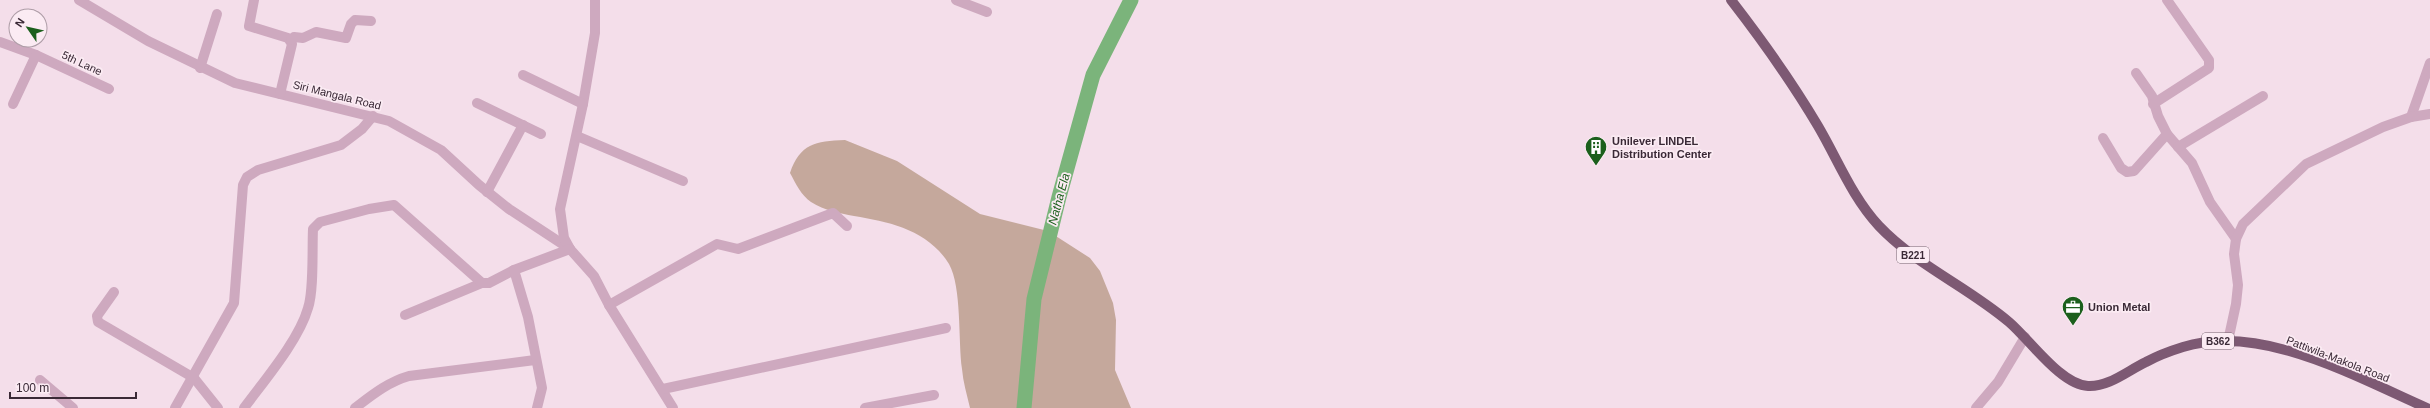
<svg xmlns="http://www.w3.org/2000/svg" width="2430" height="408" viewBox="0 0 2430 408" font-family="Helvetica,sans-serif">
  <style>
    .green { fill: #c5a89c }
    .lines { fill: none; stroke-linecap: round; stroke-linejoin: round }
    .river { stroke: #7bb47b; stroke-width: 15 }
    .minor { stroke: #cea9bf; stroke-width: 10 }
    .major { stroke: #7d5973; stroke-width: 10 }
    .labels { text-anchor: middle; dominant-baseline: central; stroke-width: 3.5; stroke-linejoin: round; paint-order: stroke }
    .shield { fill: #fbebf3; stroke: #74636f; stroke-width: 1 }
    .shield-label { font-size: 10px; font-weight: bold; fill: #3a2936 }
    .street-label { font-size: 11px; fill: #3a2936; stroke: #fbebf3 }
    .poi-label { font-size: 11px; font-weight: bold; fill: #3a2936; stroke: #fbebf3; text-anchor: start }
    .water-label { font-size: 12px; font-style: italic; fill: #1b5f1c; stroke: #fbebf3 }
  </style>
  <rect width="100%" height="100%" fill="#f4deea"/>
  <!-- green -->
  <path class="green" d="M 845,140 L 897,161 L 980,214 L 1048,231 L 1090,258 L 1100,271 L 1113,303 L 1116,320 L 1115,370 L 1131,408 L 970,408 C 967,395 963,382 962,369 C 958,341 962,287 949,264 C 928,230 890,222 854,216 C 839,213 825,211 811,202 C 801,195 796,184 790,173 C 800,144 815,141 845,140 Z"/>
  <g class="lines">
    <!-- river -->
    <path class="river" d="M 1024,408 L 1034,299 L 1059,197 L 1093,75 L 1131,0"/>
    <!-- minor -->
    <g class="minor">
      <path d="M 79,0 L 148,41 L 235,83 L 389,121 L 441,150 L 479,185 L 509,209 L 570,249"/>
      <path d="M 254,0 L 249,26 L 288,38 L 292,44 L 280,94"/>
      <path d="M 595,0 L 595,33 L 583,104 L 560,209 L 564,238 L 570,249 L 594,276 L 609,305 L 673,408"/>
      <path d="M 956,0 L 987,12"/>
      <path d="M 291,40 L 294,37 L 303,38 L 316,32 L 346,38 L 351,24 L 355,20 L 371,21"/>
      <path d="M 0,42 L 36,55 L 109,89"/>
      <path d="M 200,68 L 217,14"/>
      <path d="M 2136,73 L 2152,96 L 2158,116 L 2167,134 L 2192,163 L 2210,202 L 2236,239"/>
      <path d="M 523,75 L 583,104"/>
      <path d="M 477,103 L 541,134"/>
      <path d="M 13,104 L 36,55"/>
      <path d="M 2153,104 L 2209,68 L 2209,60 L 2167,0"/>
      <path d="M 2411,117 L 2430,63"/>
      <path d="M 577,136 L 683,181"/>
      <path d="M 2103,138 L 2121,168 L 2127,172 L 2134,171 L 2167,134"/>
      <path d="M 2178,147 L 2263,96"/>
      <path d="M 487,192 L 523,125"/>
      <path d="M 114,292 L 97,316 L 98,322 L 194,378 L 218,408"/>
      <path d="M 609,305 L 717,244 L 738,249 L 833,213 L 847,226"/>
      <path d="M 405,315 L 482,283"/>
      <path d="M 2228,341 L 2236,304 L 2238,285 L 2234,254 L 2236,239 L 2243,224 L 2306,164 L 2383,127 L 2411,117 L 2430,114"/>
      <path d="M 40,380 L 73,408"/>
      <path d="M 663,389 L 946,328"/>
      <path d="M 175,408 L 234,303 L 243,185 L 247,177 L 258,170 L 341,145 L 362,129 L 373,116"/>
      <path d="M 244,408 C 264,381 299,340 308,308 C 314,291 312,249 313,229 L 320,222 L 369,209 L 394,205 L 482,283 L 489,283 L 514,270"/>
      <path d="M 355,408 C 372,395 388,382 409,376 L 535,360"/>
      <path d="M 537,408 L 542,388 L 528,317 L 514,270 L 570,249"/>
      <path d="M 865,408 L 934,395"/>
      <path d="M 1976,408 L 1998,382 L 2025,337"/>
    </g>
    <!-- major -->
    <path class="major" d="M 1731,0 C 1762,40 1792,82 1818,126 C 1838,160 1852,197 1879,226 C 1916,265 1968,287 2009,322 C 2030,340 2061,385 2088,386 C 2109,387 2127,371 2146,362 C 2157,356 2170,351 2183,347 C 2262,323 2356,377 2427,408"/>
  </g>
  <!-- icons -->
  <defs>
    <g id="building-pin" transform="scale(1.15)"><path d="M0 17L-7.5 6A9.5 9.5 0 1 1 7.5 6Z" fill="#1b5f1c" stroke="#fbebf3"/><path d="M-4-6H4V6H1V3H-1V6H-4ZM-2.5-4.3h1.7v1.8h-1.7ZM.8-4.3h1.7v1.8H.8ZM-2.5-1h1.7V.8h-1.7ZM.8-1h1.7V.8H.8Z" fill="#fff"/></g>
    <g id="office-pin" transform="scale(1.15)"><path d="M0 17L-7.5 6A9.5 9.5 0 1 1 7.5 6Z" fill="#1b5f1c" stroke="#fbebf3"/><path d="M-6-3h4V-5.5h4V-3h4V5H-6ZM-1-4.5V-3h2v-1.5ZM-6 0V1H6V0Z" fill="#fff"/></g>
  </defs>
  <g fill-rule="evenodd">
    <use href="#building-pin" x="1596" y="147"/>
    <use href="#office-pin" x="2073" y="307"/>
  </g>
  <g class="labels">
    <!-- shield labels -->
    <g class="shield">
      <rect x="1897" y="247" width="32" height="16" rx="3"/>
      <rect x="2202" y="333" width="32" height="16" rx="3"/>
    </g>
    <g class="shield-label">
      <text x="1913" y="255">B221</text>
      <text x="2218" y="341">B362</text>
    </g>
    <!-- street labels -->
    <g class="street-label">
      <text transform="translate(82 63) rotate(25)">5th Lane</text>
      <text transform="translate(337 95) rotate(14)">Siri Mangala Road</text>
      <text transform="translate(2338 359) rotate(21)">Pattiwila-Makola Road</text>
    </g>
    <!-- poi labels -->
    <g class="poi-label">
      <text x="1612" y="141">Unilever LINDEL<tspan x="1612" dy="13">Distribution Center</tspan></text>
      <text x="2088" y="307">Union Metal</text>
    </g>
    <!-- water labels -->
    <g class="water-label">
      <text transform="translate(1059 199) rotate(-75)">Natha Ela</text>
    </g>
  </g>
  <!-- north arrow -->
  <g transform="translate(28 28) rotate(304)"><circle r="19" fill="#fbebf3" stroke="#ae9da7"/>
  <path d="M0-3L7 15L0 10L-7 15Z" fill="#1b5f1c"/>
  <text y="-6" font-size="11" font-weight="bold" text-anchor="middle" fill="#3a2936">N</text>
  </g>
  <!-- scale -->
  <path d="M10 392v6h126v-6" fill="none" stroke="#3a2936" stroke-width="2"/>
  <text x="16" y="392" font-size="12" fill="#3a2936" stroke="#fbebf3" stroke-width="3" paint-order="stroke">100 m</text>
</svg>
